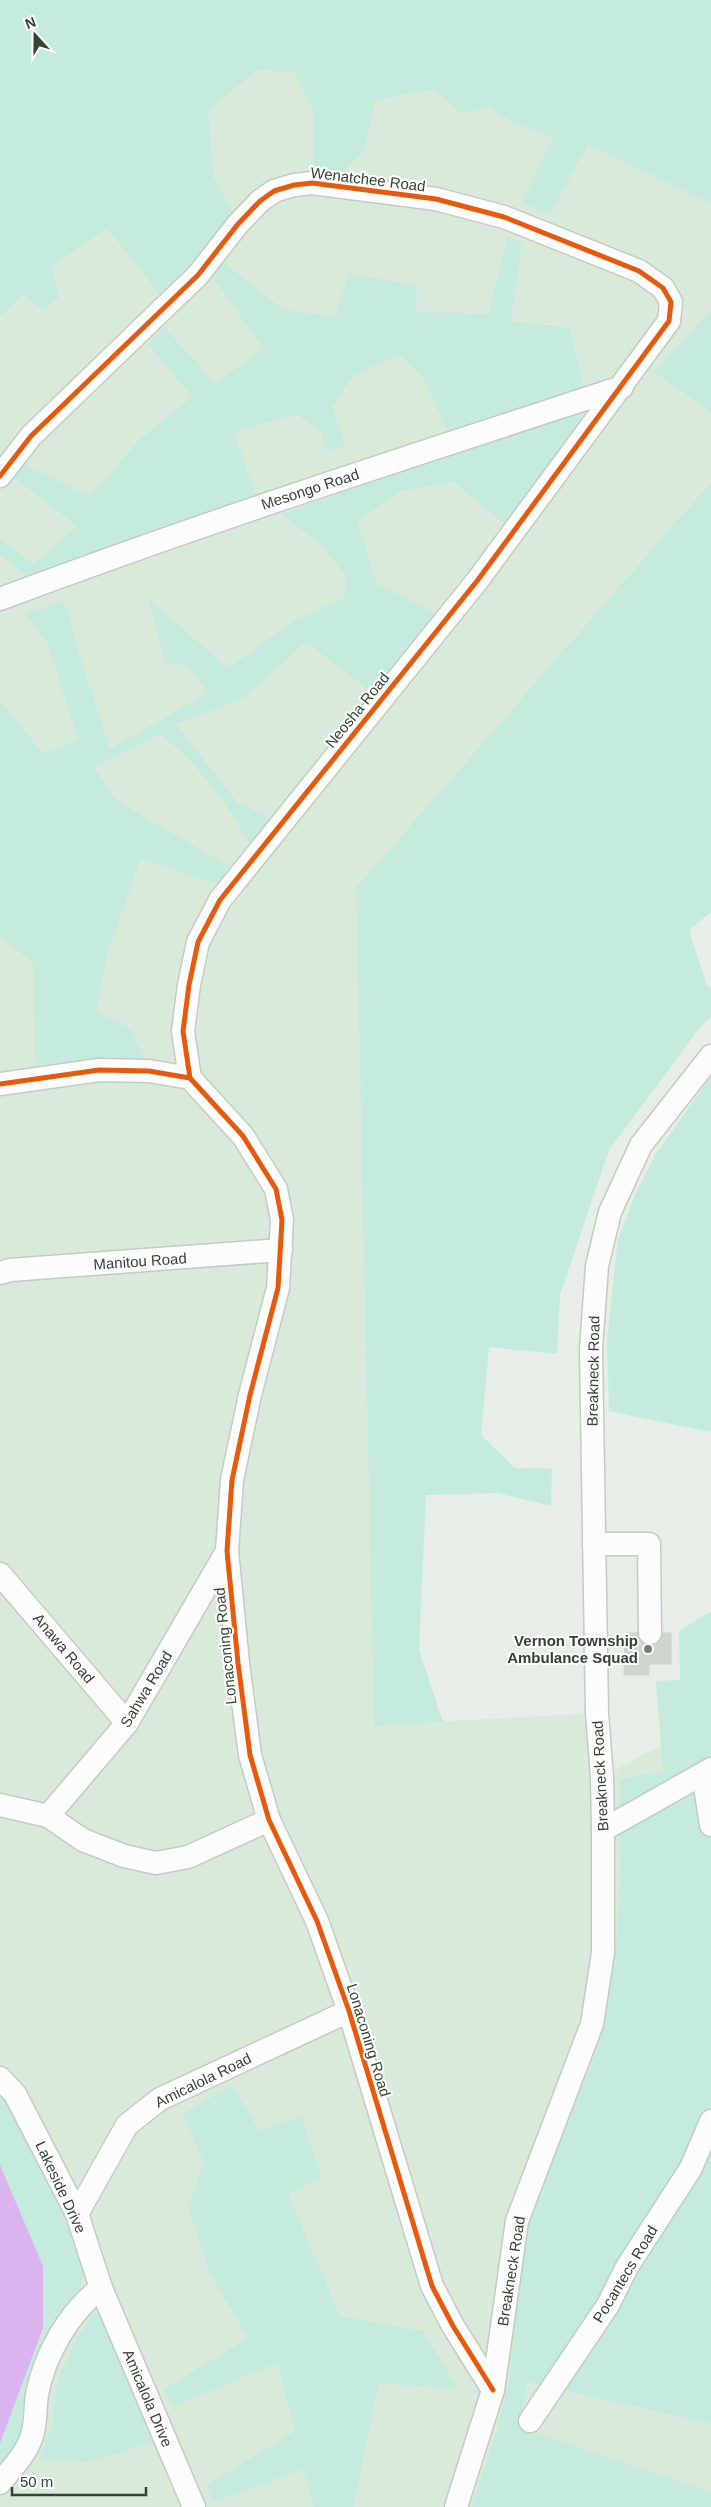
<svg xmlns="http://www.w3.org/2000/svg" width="711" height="2507" viewBox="0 0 711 2507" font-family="Helvetica,sans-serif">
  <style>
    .residential { fill: #daeada }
    .green { fill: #c4ebde }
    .water { fill: #dbb3ee }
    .building { fill: #ced6cd; stroke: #ccd6cc }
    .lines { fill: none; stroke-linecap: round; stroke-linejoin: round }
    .minor-casing { stroke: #c3ccc2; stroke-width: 25 }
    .minor { stroke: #fbfcfb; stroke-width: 22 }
    .cycleway-casing { stroke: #fff; stroke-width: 8 }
    .cycleway { stroke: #e8590c; stroke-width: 5 }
    .poi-dot { fill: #727f71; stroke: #fff; stroke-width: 2 }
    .labels { text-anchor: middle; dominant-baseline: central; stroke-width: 4; stroke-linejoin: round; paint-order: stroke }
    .street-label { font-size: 15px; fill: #344332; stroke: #fff }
    .poi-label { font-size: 15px; font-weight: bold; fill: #344332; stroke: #fff; text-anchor: end }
  </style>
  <rect width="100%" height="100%" fill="#e6eee6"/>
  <!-- residential -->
  <path class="residential" d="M 367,28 L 711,185 L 711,482 L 356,890 L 374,1725 L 597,1713 L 602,1777 L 711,1718 L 711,2507 L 0,2507 L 0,69 Z"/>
  <!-- green -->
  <g class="green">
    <path d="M 0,0 L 711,0 L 711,203 L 588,145 L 550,214 L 522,203 L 553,137 L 515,124 L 487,106 L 462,114 L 434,89 L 375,100 L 365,149 L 344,170 L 314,171 L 313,110 L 294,72 L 257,70 L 208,111 L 213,176 L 232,212 L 193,269 L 162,297 L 107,228 L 51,267 L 59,298 L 43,310 L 23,294 L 0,316 Z"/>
    <path d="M 508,236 L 522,243 L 511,321 L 570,328 L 584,388 L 450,436 L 422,376 L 399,355 L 354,375 L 332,407 L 345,446 L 327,451 L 322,433 L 296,414 L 234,432 L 257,498 L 30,578 L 0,555 L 0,539 L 33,564 L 77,526 L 12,476 L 22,464 L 90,496 L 139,440 L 192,397 L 148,344 L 164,327 L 215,383 L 264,349 L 213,278 L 223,262 L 284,310 L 336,317 L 348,274 L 417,285 L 416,312 L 488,314 Z"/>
    <path d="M 711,305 L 711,412 L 654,372 L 710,311 Z"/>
    <path d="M 571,411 L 588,421 L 508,527 L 454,482 L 400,491 L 357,522 L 377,584 L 439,615 L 373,693 L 306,642 L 245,697 L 176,724 L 237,802 L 270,819 L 250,844 C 226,802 198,764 160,734 L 94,767 L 116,800 L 230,867 L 217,884 L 141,858 L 107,954 L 96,1012 L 130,1029 L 146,1061 L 89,1060 L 36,1065 L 33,963 L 0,937 L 0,700 L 43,754 L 78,739 L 47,642 L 25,614 L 64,601 L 81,660 L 110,749 L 208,693 L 188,665 L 166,664 L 148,598 L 228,668 L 294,621 L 345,597 L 345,575 L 324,548 L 282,514 Z"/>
    <path d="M 711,482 L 711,912 L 689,930 L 707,986 L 711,988 L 711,1017 L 700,1027 L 609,1150 L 560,1295 L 557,1354 L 489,1347 L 481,1435 L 515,1468 L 552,1469 L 551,1506 L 498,1493 L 426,1495 L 419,1650 L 443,1722 L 374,1726 L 356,888 Z"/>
    <path d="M 711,1076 L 711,1432 L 609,1411 L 607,1339 L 618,1239 L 635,1195 L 654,1157 Z"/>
    <path d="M 711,1611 L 711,2420 L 709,2423 L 528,2382 L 518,2427 L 711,2492 L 711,2507 L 471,2507 C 486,2465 502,2421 509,2377 C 517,2333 513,2286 522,2242 C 537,2176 573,2119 594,2056 C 624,1966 620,1872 620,1779 L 663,1771 L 656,1681 L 680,1680 L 679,1631 Z"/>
    <path d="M 233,2086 L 259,2131 L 301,2116 L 322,2178 L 288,2194 L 340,2316 L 423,2331 L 458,2389 L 379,2383 L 353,2507 L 314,2507 L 303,2469 L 214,2502 L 206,2485 L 295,2431 L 277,2363 L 173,2406 L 164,2389 L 248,2338 L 210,2274 L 188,2206 L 204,2163 L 183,2113 Z"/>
    <path d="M 0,2091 L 9,2101 L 68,2216 L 86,2261 L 79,2294 L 28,2430 L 0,2475 L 0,2443 L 43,2328 L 43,2266 L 0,2165 Z"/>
    <path d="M 96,2313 L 109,2321 L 156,2439 L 126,2451 L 88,2462 L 39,2459 L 53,2423 L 57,2380 L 80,2333 Z"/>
  </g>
  <!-- water -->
  <path class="water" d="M 0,2165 L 43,2266 L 43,2328 L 0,2443 Z"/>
  <!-- building -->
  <path class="building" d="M 625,1633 L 671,1633 L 671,1664 L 649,1664 L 649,1675 L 624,1675 Z"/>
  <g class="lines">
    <!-- minor casing -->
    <g class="minor-casing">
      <g id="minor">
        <path d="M 0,476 L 31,436 L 198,275 L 238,224 L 260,201 L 274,191 L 294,185 L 312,183 L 436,199 L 504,217 L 639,271 L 663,288 L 671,302 L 669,321 L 477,581 L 220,900 L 198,942 L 189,985 L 183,1031 L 190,1078"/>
        <path d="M 0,599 C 205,522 414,455 622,387"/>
        <path d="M 0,1084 L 99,1070 L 149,1071 L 190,1078 L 243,1136 L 276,1189 L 282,1220 L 278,1288 L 250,1395 L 232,1480 L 227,1551 L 238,1663 L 250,1755 L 269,1820 L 317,1921 L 349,2011 L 432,2286 L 453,2326 L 493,2390"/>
        <path d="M 0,1273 L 10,1270 L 281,1250"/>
        <path d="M 594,1544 L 649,1544 L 650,1633"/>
        <path d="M 0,1574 L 127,1723"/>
        <path d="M 703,1774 L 711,1825"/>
        <path d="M 0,1805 L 48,1816 L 83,1840 L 124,1856 L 156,1863 L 188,1857 L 269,1820"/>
        <path d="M 48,1816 L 127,1723 L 227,1551"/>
        <path d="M 603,1830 L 711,1769"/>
        <path d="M 0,2078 L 15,2094 L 77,2214 L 101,2288 C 69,2312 45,2354 37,2394 C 35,2407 36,2420 33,2432 C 29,2451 12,2468 0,2483"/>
        <path d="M 77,2214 L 127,2125 L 160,2099 L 349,2011"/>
        <path d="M 101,2288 L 194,2507"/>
        <path d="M 530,2421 L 608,2305 L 627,2267 L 691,2168 L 711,2121"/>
        <path d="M 456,2507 L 493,2390 L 517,2221 L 592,2024 L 603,1953 L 603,1830 L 602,1777 L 597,1713 L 591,1349 L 597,1266 L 610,1212 L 641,1145 L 711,1056"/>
      </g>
    </g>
    <!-- minor -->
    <use href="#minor" class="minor"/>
    <!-- cycleway casing -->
    <g class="cycleway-casing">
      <g id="cycleway">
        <path d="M 0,476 L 31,436 L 198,275 L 238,224 L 260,201 L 274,191 L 294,185 L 312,183 L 436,199 L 504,217 L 639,271 L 663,288 L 671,302 L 669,321 L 477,581 L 220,900 L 198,942 L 189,985 L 183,1031 L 190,1078"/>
        <path d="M 0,1084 L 99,1070 L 149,1071 L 190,1078 L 243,1136 L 276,1189 L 282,1220 L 278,1288 L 250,1395 L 232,1480 L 227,1551 L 238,1663 L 250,1755 L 269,1820 L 317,1921 L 349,2011 L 432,2286 L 453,2326 L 493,2390"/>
      </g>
    </g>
    <!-- cycleway -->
    <use href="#cycleway" class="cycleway"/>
  </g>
  <!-- markers -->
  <circle class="poi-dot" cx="648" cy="1649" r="5"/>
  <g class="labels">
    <!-- street labels -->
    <g class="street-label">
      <text transform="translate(368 179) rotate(7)">Wenatchee Road</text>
      <text transform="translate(310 489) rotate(-18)">Mesongo Road</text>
      <text transform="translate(357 710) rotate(-51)">Neosha Road</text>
      <text transform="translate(140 1261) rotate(-4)">Manitou Road</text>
      <text transform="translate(593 1371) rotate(-89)">Breakneck Road</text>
      <text transform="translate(225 1646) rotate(-96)">Lonaconing Road</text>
      <text transform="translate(64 1648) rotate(50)">Anawa Road</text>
      <text transform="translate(146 1689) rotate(-59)">Sahwa Road</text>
      <text transform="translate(600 1776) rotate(-93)">Breakneck Road</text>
      <text transform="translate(369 2040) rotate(73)">Lonaconing Road</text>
      <text transform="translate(203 2080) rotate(-26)">Amicalola Road</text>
      <text transform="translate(61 2187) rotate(65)">Lakeside Drive</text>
      <text transform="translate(511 2271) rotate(-81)">Breakneck Road</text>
      <text transform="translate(625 2274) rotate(-59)">Pocantecs Road</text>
      <text transform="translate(148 2398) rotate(67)">Amicalola Drive</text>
    </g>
    <!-- poi labels -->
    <g class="poi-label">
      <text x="638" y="1640">Vernon Township<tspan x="638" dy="17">Ambulance Squad</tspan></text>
    </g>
  </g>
  <!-- north arrow -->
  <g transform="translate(35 35) rotate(339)" stroke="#ffffff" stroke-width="4" paint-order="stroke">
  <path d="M0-4L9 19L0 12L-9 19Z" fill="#344332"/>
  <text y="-8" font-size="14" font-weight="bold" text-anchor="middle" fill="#344332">N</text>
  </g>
  <!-- scale -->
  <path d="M12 2487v8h134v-8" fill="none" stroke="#344332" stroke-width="2.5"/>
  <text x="20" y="2487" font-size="15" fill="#344332" stroke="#ffffff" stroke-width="4" paint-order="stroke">50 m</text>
</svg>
